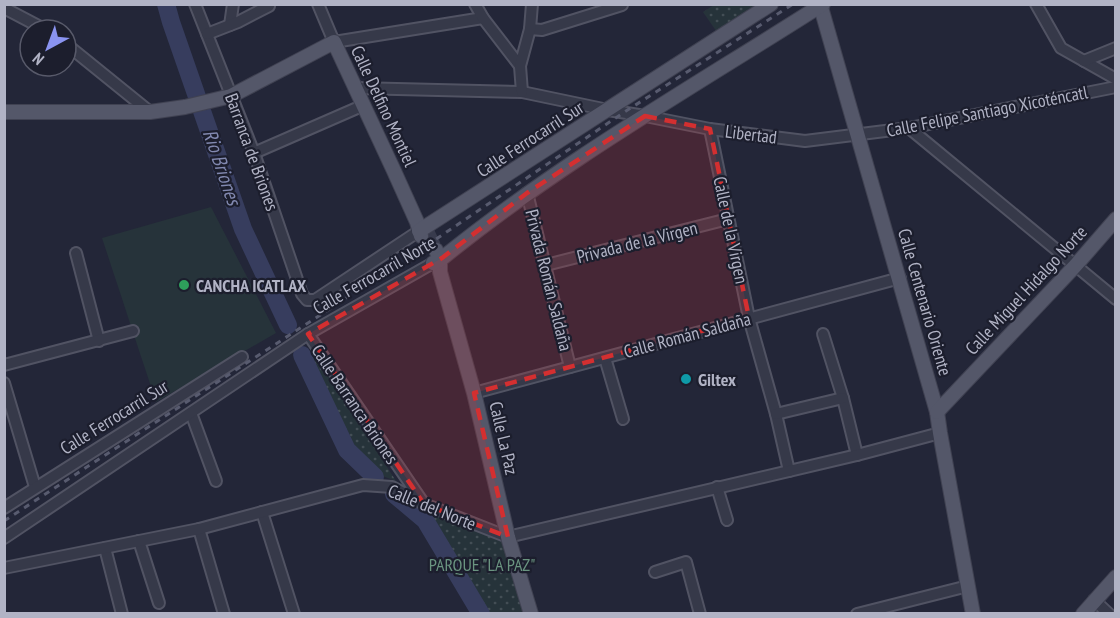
<svg xmlns="http://www.w3.org/2000/svg" width="1120" height="618" viewBox="0 0 1120 618" font-family="'PT Sans Narrow',sans-serif">
  <style>
    .grass { fill: url(#grass-dots) }
    .garden { fill: #26333a }
    .lines { fill: none; stroke-linecap: round; stroke-linejoin: round }
    .river { stroke: #373d5e; stroke-width: 18 }
    .major-tunnel { stroke: #383b4d; stroke-width: 14; stroke-dasharray: 14 7; stroke-linecap: butt }
    .minor-casing { stroke: #515363; stroke-width: 14 }
    .major-casing { stroke: #404252; stroke-width: 16 }
    .minor { stroke: #363949; stroke-width: 10 }
    .major { stroke: #545769; stroke-width: 14 }
    .rail { stroke: #585b6f; stroke-width: 3; stroke-dasharray: 6 6; stroke-linecap: butt }
    .marked { fill: #d42f30; fill-opacity: 0.2; stroke: #d42f30; stroke-width: 4.5; stroke-dasharray: 12 8; stroke-linejoin: round }
    .leisure-dot { fill: #2e9e5b; stroke: #1c1e2d; stroke-width: 2 }
    .culture-dot { fill: #0f9aa8; stroke: #1c1e2d; stroke-width: 2 }
    .labels { text-anchor: middle; dominant-baseline: central; stroke-width: 4.5; stroke-linejoin: round; paint-order: stroke }
    .street-label { font-size: 18px; fill: #b1b3c5; stroke: #1c1e2d }
    .poi-label { font-size: 18px; font-weight: bold; fill: #b1b3c5; stroke: #1c1e2d; text-anchor: start }
    .park-label { font-size: 18px; fill: #6a9480; stroke: #1c1e2d }
    .water-label { font-size: 20px; font-style: italic; fill: #8289b0; stroke: #1c1e2d }
  </style>
  <defs>
    <pattern id="grass-dots" width="8" height="8" patternUnits="userSpaceOnUse" patternTransform="scale(1.5)"><rect width="8" height="8" fill="#26333a"/><path d="M2 2h.1M6 6h.1" fill="none" stroke="#434e55" stroke-width="1.8" stroke-linecap="round"/></pattern>
  </defs>
  <rect width="100%" height="100%" fill="#232638"/>
  <!-- grass -->
  <g class="grass">
    <path d="M 714,5 L 763,5 L 719,35 L 703,12 Z"/>
    <path d="M 313,352 L 396,481 L 380,475 L 354,448 L 307,357 Z"/>
    <path d="M 420,509 L 504,542 L 523,613 L 481,613 L 425,520 Z"/>
  </g>
  <!-- garden -->
  <path class="garden" d="M 211,207 L 276,333 L 156,402 L 102,238 Z"/>
  <g class="lines">
    <!-- river -->
    <g class="river">
      <path d="M 166,4 L 171,22 L 243,229 L 288,325"/>
      <path d="M 302,355 L 347,450 L 375,477"/>
      <path d="M 394,494 L 425,520 L 481,614"/>
    </g>
    <!-- major-tunnel -->
    <path class="major-tunnel" d="M 428,233 L 436,250"/>
    <!-- minor casing -->
    <g class="minor-casing">
      <g id="minor">
        <path d="M 195,4 L 254,153 L 302,294 L 307,300 L 315,300 L 419,231"/>
        <path d="M 318,4 L 334,42 L 483,18"/>
        <path d="M 475,4 L 483,18 L 520,66"/>
        <path d="M 1036,4 L 1061,48 L 1116,79"/>
        <path d="M 4,8 L 46,30"/>
        <path d="M 230,25 L 233,4"/>
        <path d="M 530,29 L 542,30 L 622,5"/>
        <path d="M 207,34 L 238,22 L 269,6 L 268,4"/>
        <path d="M 66,44 L 150,112"/>
        <path d="M 1084,61 L 1116,48"/>
        <path d="M 356,88 L 522,92 L 608,110 L 645,116 L 710,129 L 805,141 L 909,128 L 1116,87"/>
        <path d="M 522,92 L 520,66 L 530,29 L 532,4"/>
        <path d="M 909,128 L 1116,299"/>
        <path d="M 710,129 L 749,318 L 776,414 L 789,471"/>
        <path d="M 254,153 L 364,105"/>
        <path d="M 527,193 L 570,367"/>
        <path d="M 76,253 L 99,341"/>
        <path d="M 546,265 L 728,219"/>
        <path d="M 308,334 L 422,501"/>
        <path d="M 823,334 L 843,398 L 857,455"/>
        <path d="M 605,358 L 623,419"/>
        <path d="M 4,365 L 133,331"/>
        <path d="M 4,383 L 35,487"/>
        <path d="M 474,393 L 900,278"/>
        <path d="M 191,413 L 216,481"/>
        <path d="M 776,414 L 843,398"/>
        <path d="M 717,487 L 727,520"/>
        <path d="M 4,508 L 242,357"/>
        <path d="M 262,512 L 294,614"/>
        <path d="M 199,529 L 224,614"/>
        <path d="M 4,538 L 308,334 L 433,263"/>
        <path d="M 139,541 L 159,603"/>
        <path d="M 105,548 L 122,614"/>
        <path d="M 4,568 L 199,529 L 363,485 L 392,487 L 424,504 L 508,537 L 857,455 L 940,433"/>
        <path d="M 655,572 L 686,562 L 700,614"/>
        <path d="M 1094,600 L 1109,614"/>
        <path d="M 857,614 L 968,586"/>
      </g>
    </g>
    <!-- major casing -->
    <g class="major-casing">
      <g id="major">
        <path d="M 820,4 L 937,412 L 940,433 L 973,614"/>
        <path d="M 4,112 L 150,112 L 185,107 L 231,96 L 334,42 L 394,171 L 417,222 L 421,236"/>
        <path d="M 419,231 L 771,4"/>
        <path d="M 436,250 L 440,260 L 440,272 L 474,393 L 508,537 L 531,614"/>
        <path d="M 433,263 L 440,260 C 559,163 693,87 823,4"/>
        <path d="M 937,412 L 1076,265 L 1116,219"/>
        <path d="M 1083,614 L 1116,577"/>
      </g>
    </g>
    <!-- minor -->
    <use href="#minor" class="minor"/>
    <!-- major -->
    <use href="#major" class="major"/>
    <!-- rail -->
    <path class="rail" d="M 4,521 L 417,252 L 623,113 L 793,4"/>
  </g>
  <!-- marked area -->
  <path class="marked" d="M 645,116 L 710,129 L 749,318 L 474,393 L 508,537 L 424,504 L 308,334 L 442,258 L 527,193 Z"/>
  <!-- markers -->
  <circle class="leisure-dot" cx="184" cy="285" r="6"/>
  <circle class="culture-dot" cx="686" cy="379" r="6"/>
  <g class="labels">
    <!-- street labels -->
    <g class="street-label">
      <text transform="translate(384 106) rotate(65)">Calle Delfino Montiel</text>
      <text transform="translate(987 111) rotate(-11)">Calle Felipe Santiago Xicoténcatl</text>
      <text transform="translate(751 134) rotate(7)">Libertad</text>
      <text transform="translate(530 139) rotate(-33)">Calle Ferrocarril Sur</text>
      <text transform="translate(252 152) rotate(70)">Barranca de Briones</text>
      <text transform="translate(731 230) rotate(78)">Calle de la Virgen</text>
      <text transform="translate(637 242) rotate(-14)">Privada de la Virgen</text>
      <text transform="translate(374 275) rotate(-30)">Calle Ferrocarril Norte</text>
      <text transform="translate(549 280) rotate(76)">Privada Román Saldaña</text>
      <text transform="translate(1026 290) rotate(-47)">Calle Miguel Hidalgo Norte</text>
      <text transform="translate(925 302) rotate(74)">Calle Centenario Oriente</text>
      <text transform="translate(687 335) rotate(-15)">Calle Román Saldaña</text>
      <text transform="translate(355 404) rotate(56)">Calle Barranca Briones</text>
      <text transform="translate(114 417) rotate(-32)">Calle Ferrocarril Sur</text>
      <text transform="translate(504 438) rotate(77)">Calle La Paz</text>
      <text transform="translate(432 507) rotate(22)">Calle del Norte</text>
    </g>
    <!-- poi labels -->
    <g class="poi-label">
      <text x="196" y="285">CANCHA ICATLAX</text>
      <text x="698" y="379">Giltex</text>
    </g>
    <!-- park labels -->
    <g class="park-label">
      <text x="482" y="564">PARQUE "LA PAZ"</text>
    </g>
    <!-- water labels -->
    <g class="water-label">
      <text transform="translate(222 167) rotate(71)">Rio Briones</text>
    </g>
  </g>
  <!-- border -->
  <rect width="1120" height="618" fill="none" stroke="#b1b3c5" stroke-width="12"/>
  <!-- north arrow -->
  <g transform="translate(48 48) rotate(221)"><circle r="28" fill="#1c1e2d" stroke="#585a6a" stroke-width="1.5"/>
  <path d="M0-4.5L10 22L0 15L-10 22Z" fill="#8a94f1"/>
  <text y="-9" font-size="16" font-weight="bold" text-anchor="middle" fill="#b1b3c5">N</text>
  </g>
</svg>
